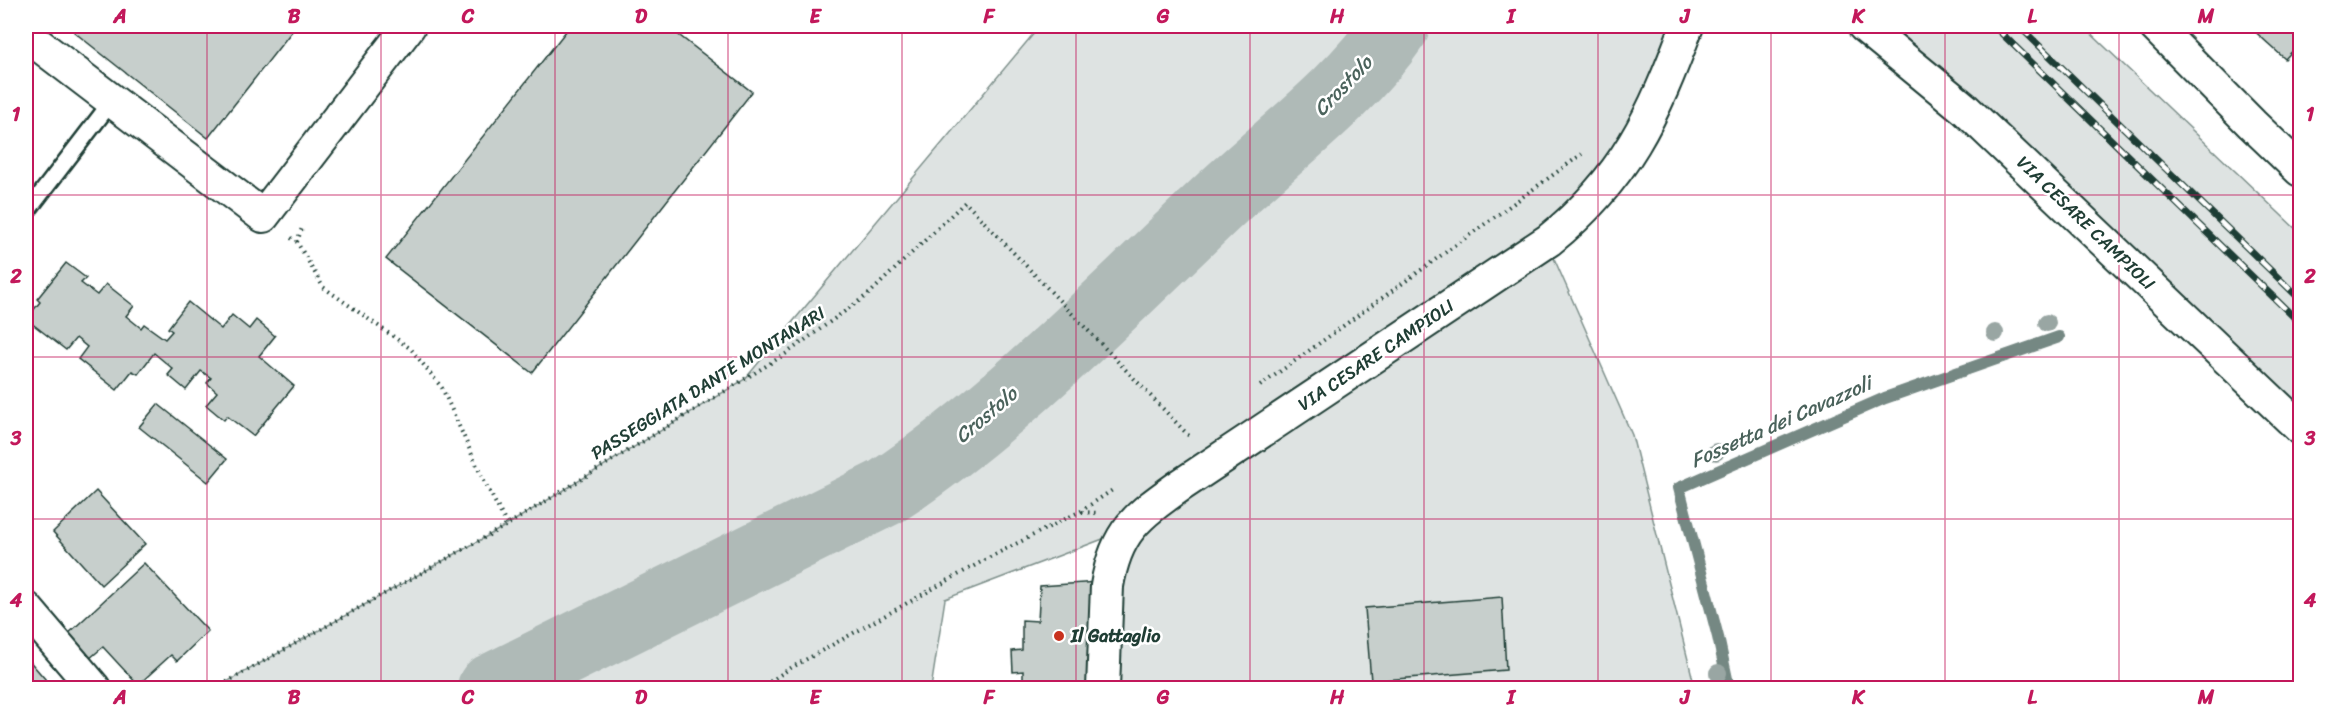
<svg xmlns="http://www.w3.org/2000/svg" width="2326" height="714" viewBox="0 0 2326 714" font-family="Sriracha,sans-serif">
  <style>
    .green { fill: #dee3e2; stroke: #7e908b; stroke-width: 1.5 }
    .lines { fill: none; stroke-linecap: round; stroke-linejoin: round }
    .stream { stroke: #758883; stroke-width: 12 }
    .river { stroke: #afbab7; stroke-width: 68 }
    .building { fill: #c7cfcc; stroke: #1f3d34; stroke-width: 1.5 }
    .service-casing { stroke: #1f3d34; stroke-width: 20 }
    .minor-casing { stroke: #1f3d34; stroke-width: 36 }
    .path { stroke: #1f3d34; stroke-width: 4; stroke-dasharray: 1.5 4.5; stroke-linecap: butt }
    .service { stroke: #fff; stroke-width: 15 }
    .minor { stroke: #fff; stroke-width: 32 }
    .rail-casing { stroke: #1f3d34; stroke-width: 7 }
    .rail { stroke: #fff; stroke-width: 4.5; stroke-dasharray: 14; stroke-linecap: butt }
    .tree { fill: #99a6a3 }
    .grid { fill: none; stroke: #c2185b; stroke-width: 1.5; stroke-opacity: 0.55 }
    .poi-dot { fill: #c8321e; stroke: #fff; stroke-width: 2 }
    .labels { text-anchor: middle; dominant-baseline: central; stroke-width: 5; stroke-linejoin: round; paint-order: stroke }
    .street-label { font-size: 18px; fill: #1f3d34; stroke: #fff }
    .poi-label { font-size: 18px; font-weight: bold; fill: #1f3d34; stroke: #fff; text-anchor: start }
    .water-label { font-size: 20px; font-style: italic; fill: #4a625b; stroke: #fff }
    .neatline { fill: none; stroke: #c2185b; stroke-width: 2 }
    .grid-label { font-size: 20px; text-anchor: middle; font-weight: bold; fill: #c2185b }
  </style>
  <rect width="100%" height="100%" fill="#fff"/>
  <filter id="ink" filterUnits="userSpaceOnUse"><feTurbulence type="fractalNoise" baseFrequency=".0167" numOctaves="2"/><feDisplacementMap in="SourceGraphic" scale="12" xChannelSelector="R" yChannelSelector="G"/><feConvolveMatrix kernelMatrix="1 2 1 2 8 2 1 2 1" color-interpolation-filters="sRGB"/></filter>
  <g filter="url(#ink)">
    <!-- green -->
    <g class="green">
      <path d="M 1040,26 L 1671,26 L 1632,125 L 1585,199 L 1116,534 L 945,599 L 931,688 L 216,688 L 507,525 L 745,379 Z"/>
      <path d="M 1887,26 L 2083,26 L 2300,233 L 2300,417 Z"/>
      <path d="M 1553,256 L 1632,435 L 1695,688 L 1113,688 L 1117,587 L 1141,534 L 1187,492 Z"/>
    </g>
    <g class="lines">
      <!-- stream -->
      <path class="stream" d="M 1729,688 L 1718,637 L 1679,488 L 1885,398 L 2059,337"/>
      <!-- river -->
      <path class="river" d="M 491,688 L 886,492 C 1007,412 1116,298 1222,198 C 1281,143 1350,93 1396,26"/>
    </g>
    <!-- building -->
    <g class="building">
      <path d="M 79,26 L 296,26 L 208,138 L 74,32 Z"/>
      <path d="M 570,26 L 667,26 L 752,92 L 532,373 L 386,259 Z"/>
      <path d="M 2249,26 L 2300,26 L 2300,43 L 2285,59 Z"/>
      <path d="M 66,263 L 86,278 L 81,283 L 97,295 L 106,284 L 134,306 L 126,316 L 141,328 L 144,324 L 165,339 L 172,331 L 168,328 L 188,302 L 221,329 L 232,315 L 249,329 L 256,320 L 275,336 L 259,356 L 294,386 L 253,436 L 227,416 L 224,420 L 206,405 L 217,392 L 207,383 L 211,378 L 201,371 L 186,390 L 168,375 L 173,369 L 154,353 L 138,374 L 132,371 L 117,390 L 78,359 L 87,347 L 76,338 L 66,350 L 26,319 L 40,302 L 37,299 Z"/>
      <path d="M 158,404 L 227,459 L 208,482 L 139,427 Z"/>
      <path d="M 96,491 L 145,544 L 101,585 L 53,532 Z"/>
      <path d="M 144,563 L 208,631 L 177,661 L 171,655 L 138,685 L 103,647 L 89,659 L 67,635 Z"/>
      <path d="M 1098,582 L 1093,688 L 1023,688 L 1023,671 L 1013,672 L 1012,651 L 1022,650 L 1022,620 L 1038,621 L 1040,586 Z"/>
      <path d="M 1502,597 L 1506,670 L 1371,681 L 1365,608 Z"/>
      <path d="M 26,657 L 53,688 L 26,688 Z"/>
    </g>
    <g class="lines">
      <!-- service casing -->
      <g class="service-casing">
        <path id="service" d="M 26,213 L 112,101"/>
      </g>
      <!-- minor casing -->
      <g class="minor-casing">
        <g id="minor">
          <path d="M 1864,26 L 1965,109 L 2300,428"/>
          <path d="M 2155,26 L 2252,124 L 2300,170"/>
          <path d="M 26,35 L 263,216 L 409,26"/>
          <path d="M 26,608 L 94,688"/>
          <path d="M 1103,688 L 1107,586 C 1116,531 1137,516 1181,485 L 1549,240 C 1625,179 1654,115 1687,26"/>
        </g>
      </g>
      <!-- path -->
      <g class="path">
        <path d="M 291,238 L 297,242 L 323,287 L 411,349 L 442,388 L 482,477 L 507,525"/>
        <path d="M 297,242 L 303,225"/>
        <path d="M 1260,386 L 1582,154"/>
        <path d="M 1082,512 L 1099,513"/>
        <path d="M 216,688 L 507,525 L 787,353 L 870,293 L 965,202 L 1190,437"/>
        <path d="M 760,688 L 789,669 L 990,557 L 1081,511 L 1114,489"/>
      </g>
      <!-- service -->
      <use href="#service" class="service"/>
      <!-- minor -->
      <use href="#minor" class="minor"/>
      <!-- rail casing -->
      <g class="rail-casing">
        <g id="rail">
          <path d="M 1994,26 L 2300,323"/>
          <path d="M 2019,26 L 2300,299"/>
        </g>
      </g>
      <!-- rail -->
      <use href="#rail" class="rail"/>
    </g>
    <!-- trees -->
    <g class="tree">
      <circle cx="2047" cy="323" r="9"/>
      <circle cx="1995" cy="333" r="9"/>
      <circle cx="1716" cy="452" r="9"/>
      <circle cx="1718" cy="673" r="9"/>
    </g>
  </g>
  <!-- grid -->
  <path class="grid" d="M 207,26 L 207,688M 381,26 L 381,688M 555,26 L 555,688M 728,26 L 728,688M 902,26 L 902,688M 1076,26 L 1076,688M 1250,26 L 1250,688M 1424,26 L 1424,688M 1598,26 L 1598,688M 1771,26 L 1771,688M 1945,26 L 1945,688M 2119,26 L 2119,688M 26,195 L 2300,195M 26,357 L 2300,357M 26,519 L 2300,519"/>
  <!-- markers -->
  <circle class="poi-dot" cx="1059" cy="636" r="6"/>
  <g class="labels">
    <!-- street labels -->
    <g class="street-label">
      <text transform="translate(2086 223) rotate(44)">VIA CESARE CAMPIOLI</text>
      <text transform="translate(1376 355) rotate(-34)">VIA CESARE CAMPIOLI</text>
      <text transform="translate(708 383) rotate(-32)">PASSEGGIATA DANTE MONTANARI</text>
    </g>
    <!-- poi labels -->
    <g class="poi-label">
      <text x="1071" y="636">Il Gattaglio</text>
    </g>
    <!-- water labels -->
    <g class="water-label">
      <text transform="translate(1343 86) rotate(-46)">Crostolo</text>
      <text transform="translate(986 415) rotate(-40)">Crostolo</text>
      <text transform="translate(1781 422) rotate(-24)">Fossetta dei Cavazzoli</text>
    </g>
  </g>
  <!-- margin -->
  <rect width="2326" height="714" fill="none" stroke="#fff" stroke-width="66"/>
  <rect x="33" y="33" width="2260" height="648" class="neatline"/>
  <g class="grid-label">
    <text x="120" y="23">A</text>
    <text x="294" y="23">B</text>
    <text x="468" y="23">C</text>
    <text x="641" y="23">D</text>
    <text x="815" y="23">E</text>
    <text x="989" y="23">F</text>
    <text x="1163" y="23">G</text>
    <text x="1337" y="23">H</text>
    <text x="1511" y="23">I</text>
    <text x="1685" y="23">J</text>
    <text x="1858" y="23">K</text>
    <text x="2032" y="23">L</text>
    <text x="2206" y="23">M</text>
    <text x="16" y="121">1</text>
    <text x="2310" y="121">1</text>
    <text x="16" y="283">2</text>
    <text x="2310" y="283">2</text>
    <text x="16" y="445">3</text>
    <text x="2310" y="445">3</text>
    <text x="16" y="607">4</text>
    <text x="2310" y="607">4</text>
    <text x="120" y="704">A</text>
    <text x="294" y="704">B</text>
    <text x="468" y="704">C</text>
    <text x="641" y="704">D</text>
    <text x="815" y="704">E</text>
    <text x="989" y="704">F</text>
    <text x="1163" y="704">G</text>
    <text x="1337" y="704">H</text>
    <text x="1511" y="704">I</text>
    <text x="1685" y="704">J</text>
    <text x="1858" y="704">K</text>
    <text x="2032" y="704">L</text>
    <text x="2206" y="704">M</text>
  </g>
</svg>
